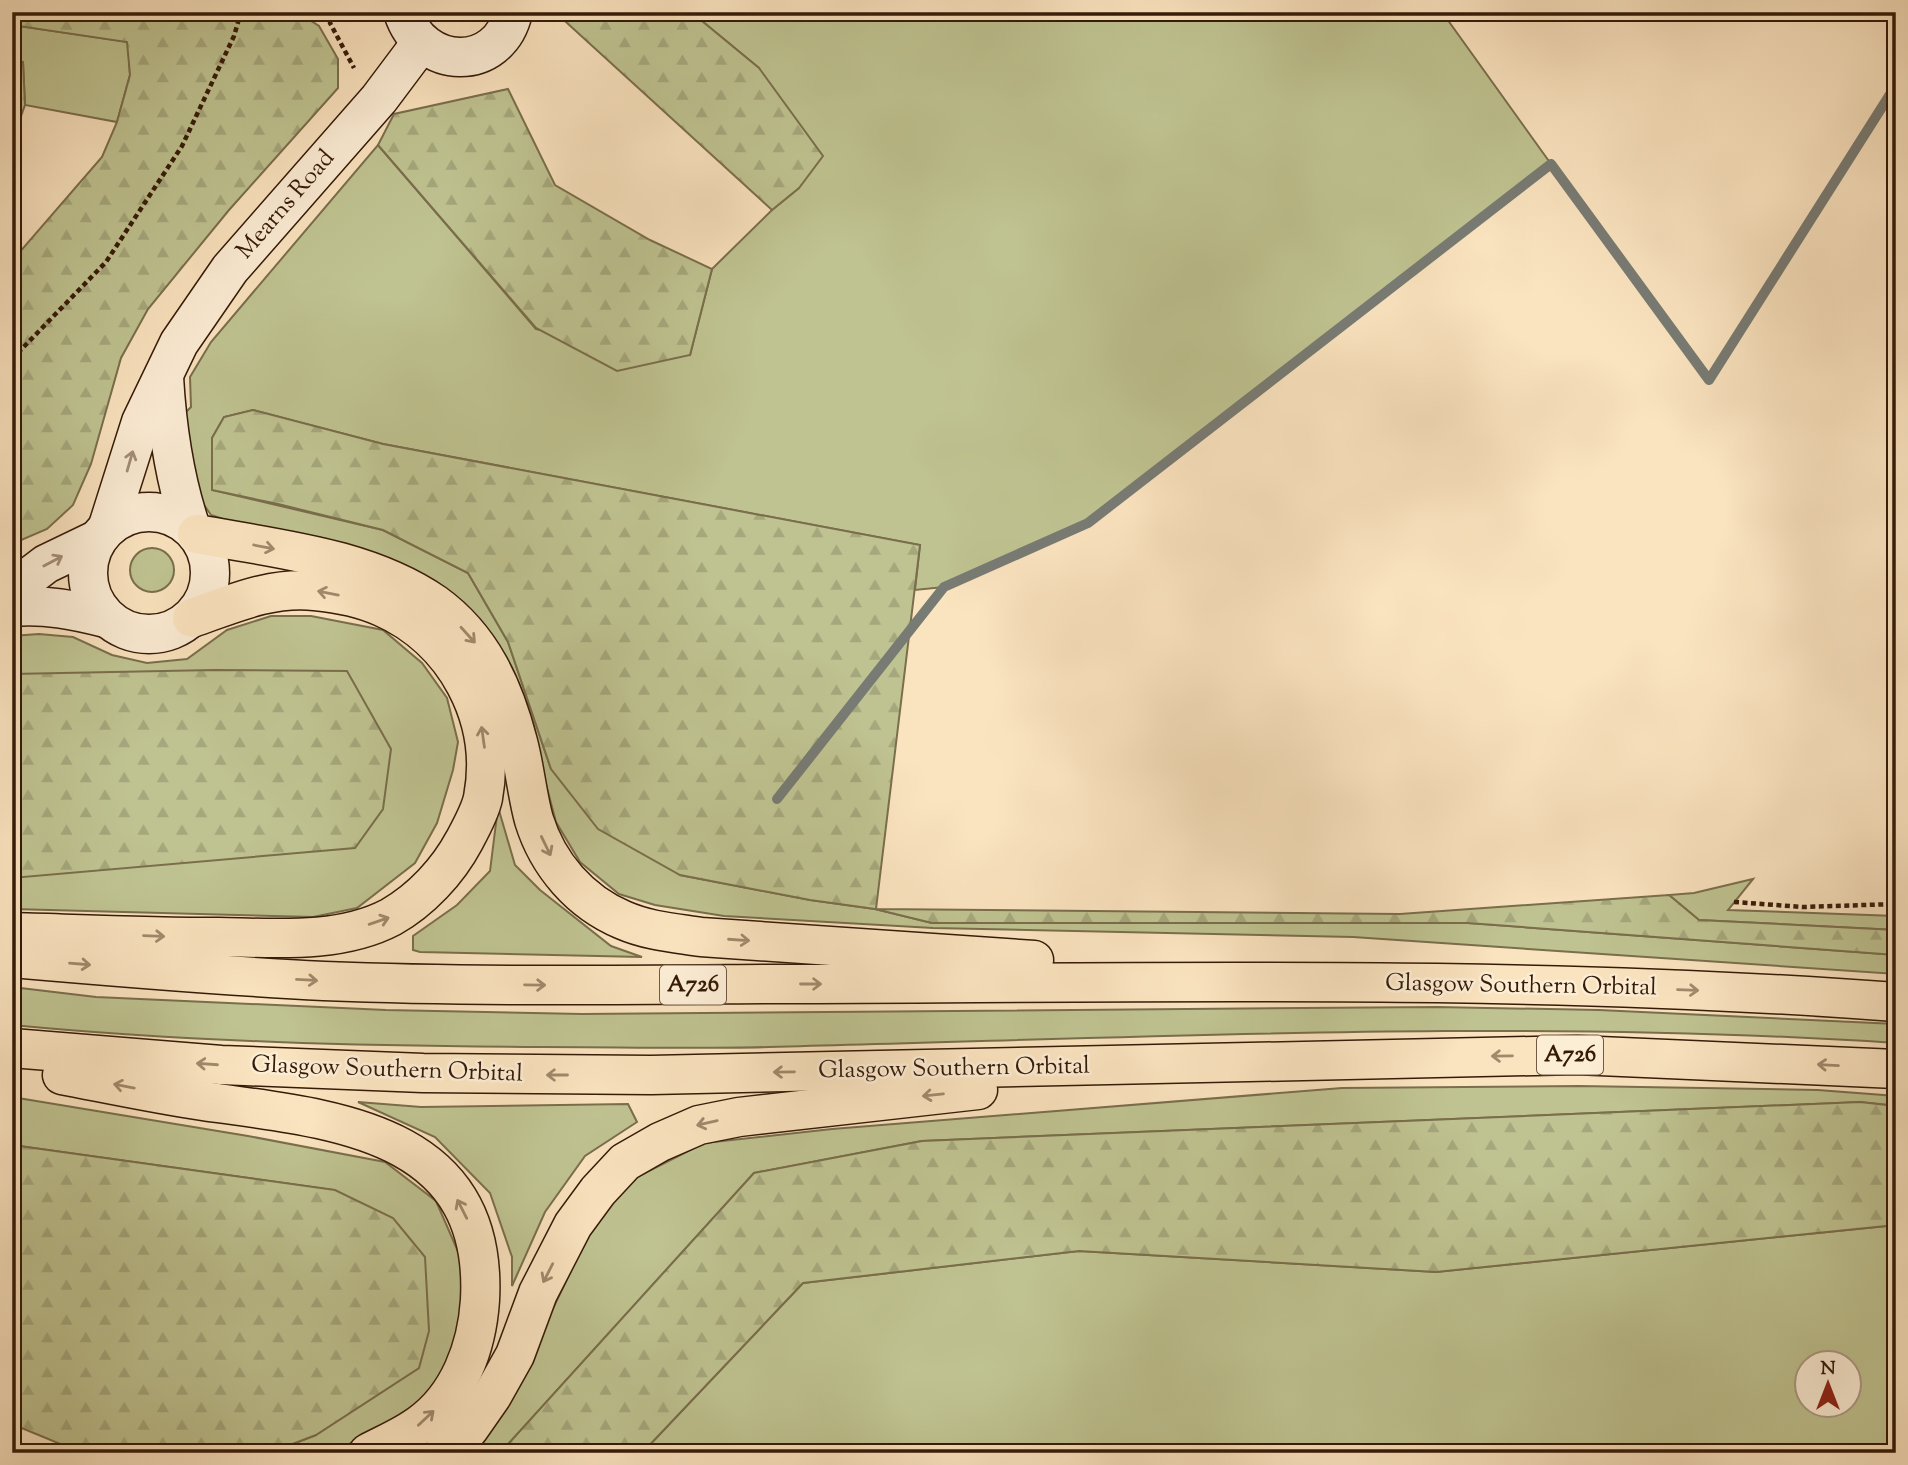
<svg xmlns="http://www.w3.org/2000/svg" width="1908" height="1465" viewBox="0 0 1908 1465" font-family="'Sorts Mill Goudy',serif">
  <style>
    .green { fill: #bfc391; stroke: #7a6e4c; stroke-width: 2; fill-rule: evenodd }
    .forest { fill: url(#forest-firs); stroke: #7a6e4c; stroke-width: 2 }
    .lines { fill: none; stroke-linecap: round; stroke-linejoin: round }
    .stream { stroke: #787b74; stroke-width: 10 }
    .secondary-casing { stroke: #351a07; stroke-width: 41 }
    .highway-casing { stroke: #351a07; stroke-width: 41 }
    .path { stroke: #351a07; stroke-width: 4.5; stroke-dasharray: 5 3.5; stroke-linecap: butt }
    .secondary { stroke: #fcedd5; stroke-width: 38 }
    .highway { stroke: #fae3bf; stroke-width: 38 }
    .oneway { stroke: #a28e78 }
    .oneway2 { stroke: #a1896c }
    .labels { text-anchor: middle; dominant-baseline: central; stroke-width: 5; stroke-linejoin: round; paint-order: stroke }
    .shield { fill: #fcedd5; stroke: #715945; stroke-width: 2 }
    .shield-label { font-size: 23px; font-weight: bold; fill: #351a07 }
    .street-label { font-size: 24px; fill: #351a07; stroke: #fcedd5 }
  </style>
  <defs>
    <pattern id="forest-firs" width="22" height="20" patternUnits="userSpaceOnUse" patternTransform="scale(1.75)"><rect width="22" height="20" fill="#bfc391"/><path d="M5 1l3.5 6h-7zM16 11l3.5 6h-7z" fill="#a5a77c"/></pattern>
  </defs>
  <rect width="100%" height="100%" fill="#fae3bf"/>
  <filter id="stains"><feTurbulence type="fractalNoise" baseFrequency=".00286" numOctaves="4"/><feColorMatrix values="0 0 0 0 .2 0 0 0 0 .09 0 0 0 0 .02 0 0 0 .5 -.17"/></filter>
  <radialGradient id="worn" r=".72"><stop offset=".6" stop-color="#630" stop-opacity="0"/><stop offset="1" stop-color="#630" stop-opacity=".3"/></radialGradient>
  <!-- green -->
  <g class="green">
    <path d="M 691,12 L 1442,12 L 1551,164 L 1088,523 L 944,587 L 915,590 L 920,545 L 383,444 L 253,410 L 224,417 L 212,438 L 212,490 L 383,530 L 468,573 L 508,642 L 551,769 L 680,875 L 810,900 L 875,909 L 932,923 L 1468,923 L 1896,955 L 1896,974 L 1353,937 L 933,928 L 724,916 L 655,905 L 619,894 L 580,862 L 556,822 L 534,739 L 507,660 L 247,527 L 211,515 L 202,502 L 185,453 L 184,414 L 191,407 L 190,377 L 211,342 L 378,145 L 536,329 L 690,355 L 712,269 L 772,210 L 799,188 L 759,68 Z"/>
    <path d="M 12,25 L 128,42 L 130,75 L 117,122 L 25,105 L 23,62 L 12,62 Z"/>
    <circle cx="152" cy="570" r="22"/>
    <path d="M 271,616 L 311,616 L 383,630 L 422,663 L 447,698 L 458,742 L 453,770 L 437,823 L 415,863 L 357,908 L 313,917 L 12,909 L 12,636 L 39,634 L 73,637 L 112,655 L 147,663 L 187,659 L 227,630 Z"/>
    <path d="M 498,807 L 515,865 L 540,890 L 611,946 L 642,957 L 420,952 L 413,950 L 413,936 L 457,905 L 490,871 Z"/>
    <path d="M 1753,879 L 1728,910 L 1896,916 L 1896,930 L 1699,920 L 1669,895 L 1694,893 Z"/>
    <path d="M 12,987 L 96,997 L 386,1010 L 582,1014 L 1437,1007 L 1599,1010 L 1896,1024 L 1896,1043 C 1520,1018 1145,1038 769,1047 C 694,1049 618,1047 542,1047 C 365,1046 188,1042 12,1025 Z"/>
    <path d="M 1579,1086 L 1818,1090 L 1896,1096 L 1896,1106 L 1860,1102 L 922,1141 L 754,1173 L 500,1453 L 472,1453 L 520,1377 L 596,1219 L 633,1179 L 704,1143 L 832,1129 L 1342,1088 Z"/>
    <path d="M 12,1097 L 248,1136 L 385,1162 L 436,1201 L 460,1256 L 466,1310 L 449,1368 L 414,1409 L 340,1449 L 320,1453 L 269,1453 L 316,1435 L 334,1190 L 12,1145 Z"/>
    <path d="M 358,1102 L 421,1107 L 628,1104 L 637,1122 L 585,1156 L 545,1212 L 512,1286 L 512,1257 L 490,1193 L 435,1137 Z"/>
    <path d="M 1896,1225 L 1896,1453 L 642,1453 L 803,1283 L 1079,1251 L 1436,1272 ZM 1806,1364 L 1848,1364 L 1848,1406 L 1806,1406 Z"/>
  </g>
  <!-- forest -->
  <g class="forest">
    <path d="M 12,12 L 297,12 L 319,26 L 338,59 L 338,88 L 229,210 L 148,309 L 121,358 L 91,464 L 73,505 L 47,529 L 12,544 L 12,261 L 102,157 L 117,122 L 130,75 L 127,42 L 12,25 Z"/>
    <path d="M 555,12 L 691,12 L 759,68 L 823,156 L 799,188 L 772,210 Z"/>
    <path d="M 12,62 L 23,62 L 25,105 L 12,141 Z"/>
    <path d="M 508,89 L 555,185 L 650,240 L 712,269 L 690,355 L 617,371 L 536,328 L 378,145 L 394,114 Z"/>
    <path d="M 253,410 L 383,444 L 920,545 L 876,909 L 1400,914 L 1669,895 L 1699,920 L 1896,930 L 1896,955 L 1468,923 L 932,923 L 875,909 L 810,900 L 680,875 L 598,829 L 551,769 L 508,642 L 468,573 L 383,530 L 278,504 L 212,490 L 212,438 L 224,417 Z"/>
    <path d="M 214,670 L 347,671 L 391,749 L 383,809 L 355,848 L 12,878 L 12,674 Z"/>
    <path d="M 1860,1102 L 1896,1106 L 1896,1225 L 1436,1272 L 1079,1251 L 803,1283 L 642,1453 L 500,1453 L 754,1173 L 922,1141 Z"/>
    <path d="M 12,1145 L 335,1190 L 393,1218 L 425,1257 L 429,1331 L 419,1368 L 316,1435 L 269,1453 L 82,1453 L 12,1424 Z"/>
  </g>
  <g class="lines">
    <!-- stream -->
    <path class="stream" d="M 777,799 L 944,587 L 1088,523 L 1551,164 L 1709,380 L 1896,85"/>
    <!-- secondary casing -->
    <g class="secondary-casing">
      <g id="secondary">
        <path d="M 403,12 C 422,71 499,73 513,12"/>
        <path d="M 164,377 C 167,429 174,478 191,528"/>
        <circle cx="149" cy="573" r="61"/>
        <path d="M 108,526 L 141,422 L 179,343 L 230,269 L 379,99 L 421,43"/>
        <path d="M 12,590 L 46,564 L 98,539"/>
        <path d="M 12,607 C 45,604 74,610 106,618"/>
      </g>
    </g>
    <!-- highway casing -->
    <g class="highway-casing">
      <g id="highway">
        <path d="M 197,534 C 277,549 367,557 435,604 C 482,638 504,688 518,742 C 525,768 527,795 534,820 C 548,865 580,902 623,920 C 648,931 675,933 701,937 L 1034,960"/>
        <path d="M 12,932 C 81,934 150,937 219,937 C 275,938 340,944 391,917 C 421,900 448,871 464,841 C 471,828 480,812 483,798 C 498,718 455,639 382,607 C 362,598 336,593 315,591 C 272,586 232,604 192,618"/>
        <path d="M 12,958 C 116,967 220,976 324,981 C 475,987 627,985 779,984 C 1151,983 1524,974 1896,1002"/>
        <path d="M 12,1048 L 221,1065 L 423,1073 L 651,1075 L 1577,1055 L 1896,1069"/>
        <path d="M 62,1075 C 109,1084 156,1094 203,1101 C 331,1119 489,1129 480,1300 C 477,1347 459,1397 419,1425 C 404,1436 385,1444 368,1453"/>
        <path d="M 443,1453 L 469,1429 L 492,1396 L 515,1355 L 538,1293 L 573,1225 L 598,1191 L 625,1162 L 660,1142 L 699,1125 L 739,1117 L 978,1090"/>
      </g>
    </g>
    <!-- path -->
    <g class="path">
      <path d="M 331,12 L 330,23 L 354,68"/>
      <path d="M 12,359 L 106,262 L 182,146 L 234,36 L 241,12"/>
      <path d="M 1734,902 L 1803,907 L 1896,904"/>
    </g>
    <!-- secondary -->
    <use href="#secondary" class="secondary"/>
    <!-- highway -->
    <use href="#highway" class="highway"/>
  </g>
  <!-- one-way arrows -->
  <defs><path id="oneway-shaft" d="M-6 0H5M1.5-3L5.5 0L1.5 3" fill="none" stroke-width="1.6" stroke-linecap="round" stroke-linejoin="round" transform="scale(1.75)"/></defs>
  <g class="oneway">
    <use href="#oneway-shaft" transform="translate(130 461) rotate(-74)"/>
    <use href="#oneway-shaft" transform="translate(53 561) rotate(-28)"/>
  </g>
  <g class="oneway2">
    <use href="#oneway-shaft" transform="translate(264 547) rotate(11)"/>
    <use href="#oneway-shaft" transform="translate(328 593) rotate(-169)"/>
    <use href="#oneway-shaft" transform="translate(468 635) rotate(48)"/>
    <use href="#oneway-shaft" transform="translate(483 737) rotate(-98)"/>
    <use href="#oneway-shaft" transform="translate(546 846) rotate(64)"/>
    <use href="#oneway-shaft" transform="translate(379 921) rotate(-19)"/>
    <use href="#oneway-shaft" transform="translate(154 936) rotate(2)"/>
    <use href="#oneway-shaft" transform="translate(739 940) rotate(4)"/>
    <use href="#oneway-shaft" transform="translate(80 964) rotate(5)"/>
    <use href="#oneway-shaft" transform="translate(307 980) rotate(3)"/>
    <use href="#oneway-shaft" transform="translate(811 984)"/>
    <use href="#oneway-shaft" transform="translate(535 985) rotate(1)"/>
    <use href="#oneway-shaft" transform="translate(1688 990) rotate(2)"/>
    <use href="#oneway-shaft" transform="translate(1502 1056) rotate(179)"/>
    <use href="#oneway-shaft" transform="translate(207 1064) rotate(-176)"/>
    <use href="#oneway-shaft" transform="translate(1828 1065) rotate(-177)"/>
    <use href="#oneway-shaft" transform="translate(784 1072) rotate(179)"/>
    <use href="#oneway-shaft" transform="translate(557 1075) rotate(180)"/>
    <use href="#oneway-shaft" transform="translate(124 1086) rotate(-169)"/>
    <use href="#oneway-shaft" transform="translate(933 1095) rotate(174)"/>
    <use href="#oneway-shaft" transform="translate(707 1123) rotate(167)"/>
    <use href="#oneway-shaft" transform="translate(462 1209) rotate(-117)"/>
    <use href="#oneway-shaft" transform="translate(548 1273) rotate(117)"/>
    <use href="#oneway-shaft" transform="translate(426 1418) rotate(-43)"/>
  </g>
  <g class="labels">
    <!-- shield labels -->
    <g class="shield">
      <rect x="660" y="965.5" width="66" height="39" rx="5"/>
      <rect x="1537" y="1035.5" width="66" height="39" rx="5"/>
    </g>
    <g class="shield-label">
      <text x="693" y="985">A726</text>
      <text x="1570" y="1055">A726</text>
    </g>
    <!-- street labels -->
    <g class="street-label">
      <text transform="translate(286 205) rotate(-49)">Mearns Road</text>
      <text transform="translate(1521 986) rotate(1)">Glasgow Southern Orbital</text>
      <text transform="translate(954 1069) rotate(-1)">Glasgow Southern Orbital</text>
      <text transform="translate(387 1070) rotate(2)">Glasgow Southern Orbital</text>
    </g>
  </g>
  <!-- margin -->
  <rect width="1908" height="1465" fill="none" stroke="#fae3bf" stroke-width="42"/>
  <rect x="14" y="14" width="1880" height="1437" fill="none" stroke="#351a07" stroke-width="3.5"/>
  <rect x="21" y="21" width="1866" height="1423" fill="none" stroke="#351a07" stroke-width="2"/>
  <!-- north arrow -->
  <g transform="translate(1828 1384)"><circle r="33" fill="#fcedd5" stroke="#ac9983" stroke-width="2"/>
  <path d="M0-5L12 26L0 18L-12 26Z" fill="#8f2418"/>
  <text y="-10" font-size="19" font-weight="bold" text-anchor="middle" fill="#351a07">N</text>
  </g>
  <rect width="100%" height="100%" filter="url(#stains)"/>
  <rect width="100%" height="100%" fill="url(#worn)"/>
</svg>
